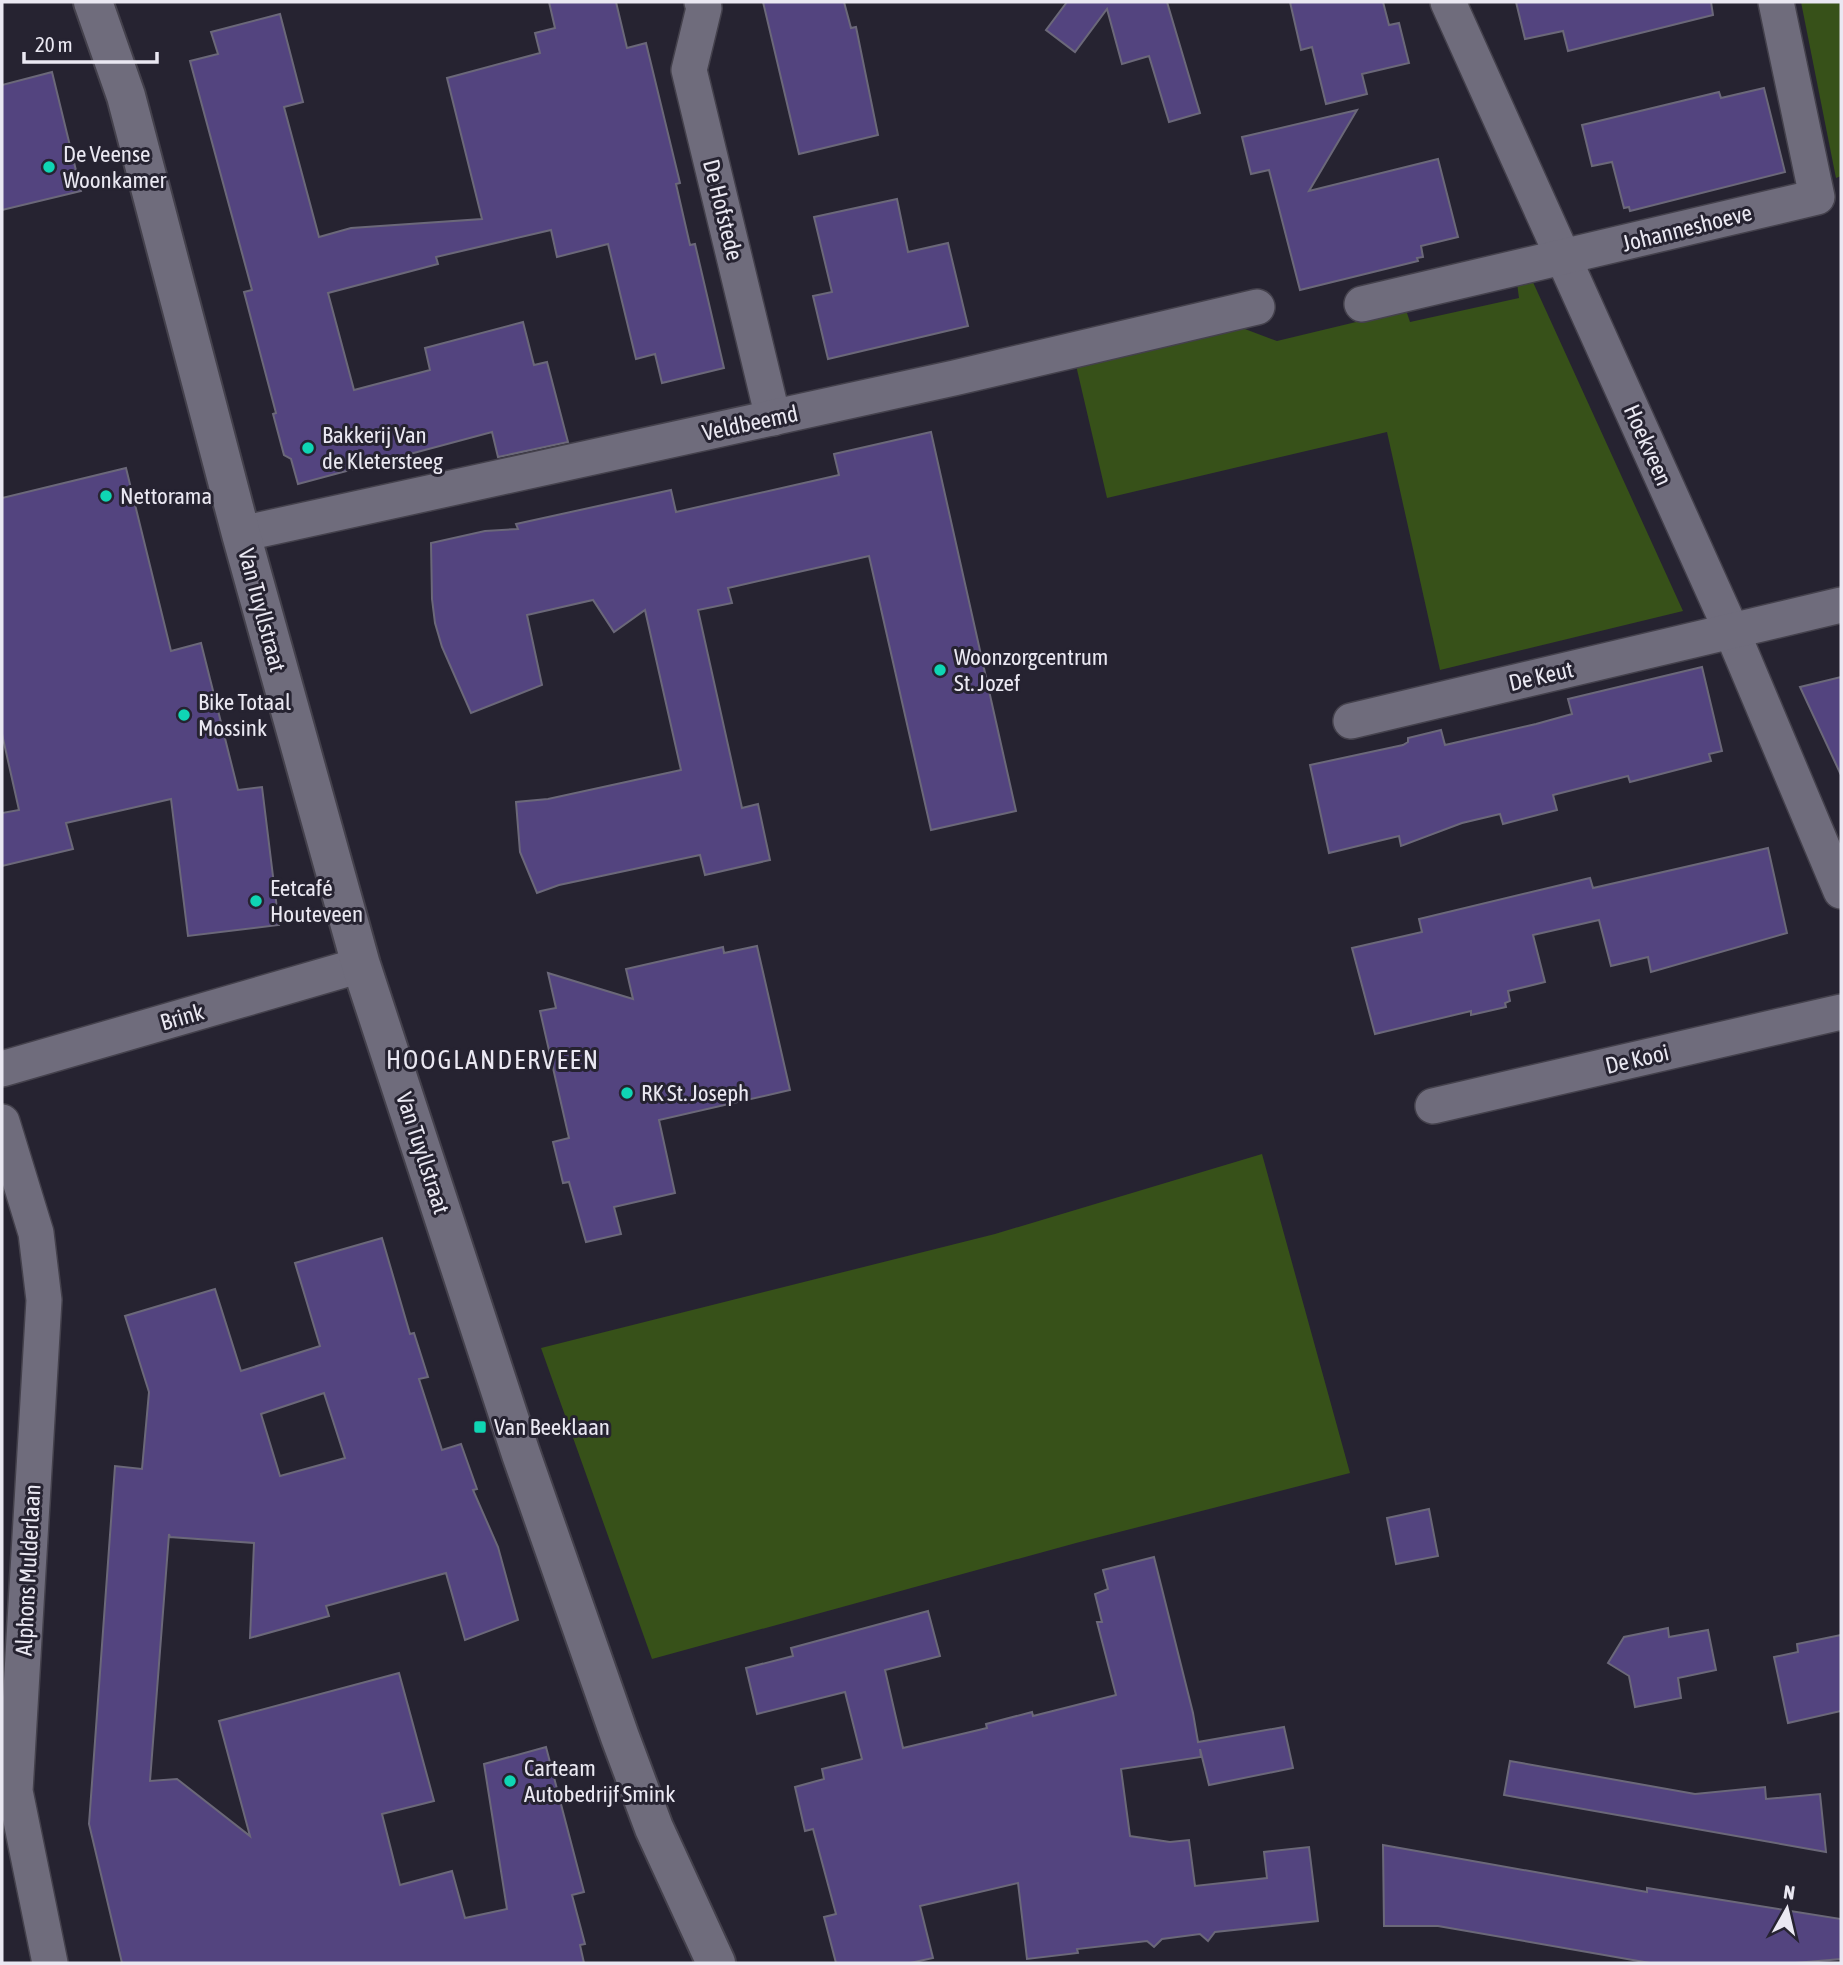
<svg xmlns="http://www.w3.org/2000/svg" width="1843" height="1965" viewBox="0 0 1843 1965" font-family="'Asap Condensed',sans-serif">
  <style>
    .green { fill: #375119 }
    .building { fill: #53447f; stroke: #6b6879; stroke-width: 2; fill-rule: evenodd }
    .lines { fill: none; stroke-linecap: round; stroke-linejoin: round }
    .minor-casing { stroke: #44414c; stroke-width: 38 }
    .tertiary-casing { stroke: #44414c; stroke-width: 42 }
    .minor { stroke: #6f6c7c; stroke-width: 35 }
    .tertiary { stroke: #6f6c7c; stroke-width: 38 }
    .poi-dot { fill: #0fd5b4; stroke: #262331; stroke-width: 2.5 }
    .labels { text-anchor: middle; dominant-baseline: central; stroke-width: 6; stroke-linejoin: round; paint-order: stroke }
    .poi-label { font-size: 23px; fill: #eae8f2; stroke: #262331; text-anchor: start }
    .street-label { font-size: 23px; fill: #eae8f2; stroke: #262331 }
    .quarter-label { font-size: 26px; letter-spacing: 2px; fill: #eae8f2; stroke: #262331 }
  </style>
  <rect width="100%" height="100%" fill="#262331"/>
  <!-- green -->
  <g class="green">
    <path d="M 1801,2 L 1841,2 L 1841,176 L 1836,178 Z"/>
    <path d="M 1532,280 L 1683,611 L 1440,670 L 1387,432 L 1107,498 L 1075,361 L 1229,323 L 1277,341 L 1406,310 L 1410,322 L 1519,298 L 1517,283 Z"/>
    <path d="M 1262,1154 L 1350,1473 L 1076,1543 L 652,1659 L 541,1348 L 995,1234 Z"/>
  </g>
  <!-- building -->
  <g class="building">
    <path d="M 549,2 L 616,2 L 627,48 L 646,43 L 680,183 L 676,184 L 690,245 L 695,244 L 724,368 L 662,383 L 655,354 L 636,359 L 608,244 L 557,257 L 551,230 L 436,257 L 438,264 L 328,293 L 354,390 L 430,370 L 425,348 L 523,322 L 534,365 L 547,362 L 568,442 L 498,457 L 492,432 L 298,484 L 291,459 L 284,455 L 273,414 L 276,413 L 244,292 L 252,290 L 190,61 L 218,54 L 211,32 L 280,14 L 303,102 L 284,107 L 319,237 L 351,228 L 482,219 L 447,78 L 540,53 L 535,33 L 555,28 Z"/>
    <path d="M 763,2 L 844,2 L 851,28 L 856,27 L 878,135 L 799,154 Z"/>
    <path d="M 1067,2 L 1167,2 L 1200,113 L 1169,122 L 1149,56 L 1122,64 L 1107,9 L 1075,52 L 1046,30 Z"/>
    <path d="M 1290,2 L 1383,2 L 1389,25 L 1399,23 L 1409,63 L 1362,74 L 1367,94 L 1326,104 L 1312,47 L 1301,50 Z"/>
    <path d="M 1516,2 L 1711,2 L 1713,15 L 1568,51 L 1563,31 L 1525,39 Z"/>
    <path d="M 52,72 L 81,191 L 2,210 L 2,85 Z"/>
    <path d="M 1764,88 L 1785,172 L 1630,211 L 1629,207 L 1624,208 L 1612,162 L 1592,166 L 1582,125 L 1719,92 L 1721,98 Z"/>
    <path d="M 1357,110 L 1309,191 L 1438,159 L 1458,237 L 1421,246 L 1423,257 L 1417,258 L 1418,261 L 1300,290 L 1269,170 L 1251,174 L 1242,137 Z"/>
    <path d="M 897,199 L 908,252 L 948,243 L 968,326 L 828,359 L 813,296 L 832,292 L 814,217 Z"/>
    <path d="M 931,432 L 1016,811 L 931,830 L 869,556 L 728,588 L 732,603 L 698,610 L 742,808 L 758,804 L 770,860 L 705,875 L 700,855 L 559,885 L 537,893 L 520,852 L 516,802 L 548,799 L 681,770 L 645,610 L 614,632 L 593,600 L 527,615 L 542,685 L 471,713 L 442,647 L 435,623 L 432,599 L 431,543 L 485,531 L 518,529 L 516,524 L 671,490 L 676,512 L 839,475 L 834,454 Z"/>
    <path d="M 126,468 L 171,651 L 201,643 L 238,790 L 262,787 L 279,925 L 188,936 L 171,799 L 66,823 L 73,849 L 2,866 L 2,813 L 19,810 L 2,734 L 2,498 Z"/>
    <path d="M 1702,667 L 1722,751 L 1709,754 L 1711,761 L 1630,782 L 1628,776 L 1553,795 L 1557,810 L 1503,824 L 1500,814 L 1462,823 L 1401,846 L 1399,836 L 1329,853 L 1310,765 L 1403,745 L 1408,742 L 1408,738 L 1441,730 L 1445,745 L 1536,724 L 1572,714 L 1568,699 Z"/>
    <path d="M 1841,677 L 1841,775 L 1800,687 Z"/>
    <path d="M 1768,848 L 1787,933 L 1651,972 L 1648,957 L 1611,966 L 1599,920 L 1533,935 L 1545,982 L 1508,991 L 1510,1001 L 1505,1003 L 1506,1007 L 1471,1015 L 1471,1011 L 1375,1034 L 1352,948 L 1422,932 L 1419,919 L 1544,889 L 1590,878 L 1593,888 Z"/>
    <path d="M 757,946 L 790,1090 L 659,1120 L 675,1193 L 614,1207 L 621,1234 L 586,1242 L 569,1182 L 563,1183 L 553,1142 L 569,1138 L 540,1011 L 556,1008 L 548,973 L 633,999 L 626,969 L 723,947 L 724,953 Z"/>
    <path d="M 382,1238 L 410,1334 L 414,1333 L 428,1377 L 419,1379 L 442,1450 L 461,1444 L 477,1489 L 473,1490 L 498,1547 L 518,1620 L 465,1640 L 446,1573 L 326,1606 L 329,1616 L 250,1638 L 254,1543 L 170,1537 L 169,1534 L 150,1781 L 177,1779 L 250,1836 L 219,1721 L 399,1673 L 434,1801 L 382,1814 L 400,1885 L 452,1871 L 465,1918 L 507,1909 L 484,1764 L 546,1747 L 584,1892 L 572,1895 L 585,1944 L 580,1945 L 584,1963 L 122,1963 L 89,1824 L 115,1466 L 142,1469 L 149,1392 L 125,1316 L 215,1289 L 241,1371 L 320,1346 L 295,1263 ZM 324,1393 L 345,1458 L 280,1476 L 261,1414 Z"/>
    <path d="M 1429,1509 L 1438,1556 L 1396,1564 L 1387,1518 Z"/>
    <path d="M 1154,1557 L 1193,1713 L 1198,1742 L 1284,1727 L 1293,1768 L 1209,1785 L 1200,1749 L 1201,1757 L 1121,1769 L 1130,1836 L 1170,1842 L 1189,1840 L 1195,1886 L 1267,1878 L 1264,1852 L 1309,1847 L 1318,1921 L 1215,1932 L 1208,1941 L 1200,1934 L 1162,1939 L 1154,1947 L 1147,1941 L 1077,1949 L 1078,1953 L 1027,1959 L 1018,1883 L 920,1906 L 933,1958 L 910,1963 L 836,1963 L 824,1917 L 836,1914 L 813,1829 L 805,1831 L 795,1787 L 824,1779 L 822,1769 L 862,1759 L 845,1692 L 757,1714 L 746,1668 L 793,1656 L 791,1648 L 928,1611 L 940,1656 L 885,1670 L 903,1748 L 987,1728 L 986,1724 L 1032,1712 L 1033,1716 L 1116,1695 L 1097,1622 L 1102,1622 L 1095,1594 L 1108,1589 L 1103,1570 Z"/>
    <path d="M 1668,1628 L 1669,1637 L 1708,1630 L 1716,1670 L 1678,1678 L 1681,1698 L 1635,1707 L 1629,1676 L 1608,1663 L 1624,1637 Z"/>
    <path d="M 1841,1635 L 1841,1711 L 1788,1723 L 1774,1657 L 1798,1652 L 1797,1644 Z"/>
    <path d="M 1510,1761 L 1695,1794 L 1765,1787 L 1766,1799 L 1820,1794 L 1826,1852 L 1504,1795 Z"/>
    <path d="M 1383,1845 L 1647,1892 L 1647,1888 L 1841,1919 L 1841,1959 L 1795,1963 L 1650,1963 L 1438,1926 L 1384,1926 Z"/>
  </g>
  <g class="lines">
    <!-- minor casing -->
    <g class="minor-casing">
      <g id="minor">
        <path d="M 702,2 L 704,8 L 689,70 L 773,418"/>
        <path d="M 1448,2 L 1732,632 L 1841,891"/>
        <path d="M 1362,304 L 1817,197 L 1776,2"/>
        <path d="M 241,534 L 954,378 L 1257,307"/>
        <path d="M 1351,721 L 1841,605"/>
        <path d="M 2,1069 L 361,965"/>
        <path d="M 1433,1106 L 1841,1012"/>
        <path d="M 2,1122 L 36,1233 L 44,1300 L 15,1791 L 50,1963"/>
      </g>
    </g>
    <!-- tertiary casing -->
    <g class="tertiary-casing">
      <path id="tertiary" d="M 93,2 L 126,96 L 241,534 L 361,965 L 521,1454 L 620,1737 L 654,1828 L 716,1963"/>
    </g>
    <!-- minor -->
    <use href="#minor" class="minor"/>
    <!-- tertiary -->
    <use href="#tertiary" class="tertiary"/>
  </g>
  <!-- markers -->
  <g class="poi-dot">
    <circle cx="49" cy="167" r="7"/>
    <circle cx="308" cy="448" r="7"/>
    <circle cx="106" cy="496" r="7"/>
    <circle cx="940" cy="670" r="7"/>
    <circle cx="184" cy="715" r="7"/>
    <circle cx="256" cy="901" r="7"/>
    <circle cx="627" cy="1093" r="7"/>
    <rect x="473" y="1420" width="14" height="14" rx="3.5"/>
    <circle cx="510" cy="1781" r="7"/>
  </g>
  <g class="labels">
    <!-- poi labels -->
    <g class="poi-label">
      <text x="63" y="154">De Veense<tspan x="63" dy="26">Woonkamer</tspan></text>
      <text x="322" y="435">Bakkerij Van<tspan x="322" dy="26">de Kletersteeg</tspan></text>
      <text x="120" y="496">Nettorama</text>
      <text x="954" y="657">Woonzorgcentrum<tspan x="954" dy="26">St. Jozef</tspan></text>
      <text x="198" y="702">Bike Totaal<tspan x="198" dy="26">Mossink</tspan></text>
      <text x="270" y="888">Eetcafé<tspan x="270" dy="26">Houteveen</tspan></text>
      <text x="641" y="1093">RK St. Joseph</text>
      <text x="494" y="1427">Van Beeklaan</text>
      <text x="524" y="1768">Carteam<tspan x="524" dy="26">Autobedrijf Smink</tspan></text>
    </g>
    <!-- street labels -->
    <g class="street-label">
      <text transform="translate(723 210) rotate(76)">De Hofstede</text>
      <text transform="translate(1687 228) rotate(-14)">Johanneshoeve</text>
      <text transform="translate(750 423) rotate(-12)">Veldbeemd</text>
      <text transform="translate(1648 445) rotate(66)">Hoekveen</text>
      <text transform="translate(262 610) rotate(75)">Van Tuyllstraat</text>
      <text transform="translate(1541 676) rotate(-13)">De Keut</text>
      <text transform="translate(182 1017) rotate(-16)">Brink</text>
      <text transform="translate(1637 1059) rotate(-13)">De Kooi</text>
      <text transform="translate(423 1153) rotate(72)">Van Tuyllstraat</text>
      <text transform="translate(28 1570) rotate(-87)">Alphons Mulderlaan</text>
    </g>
    <!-- quarter labels -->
    <g class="quarter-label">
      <text x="493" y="1060">HOOGLANDERVEEN</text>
    </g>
  </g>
  <!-- border -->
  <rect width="1843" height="1965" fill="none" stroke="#eae8f2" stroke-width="7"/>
  <!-- north arrow -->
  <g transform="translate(1787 1909) rotate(8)" stroke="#262331" stroke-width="5" paint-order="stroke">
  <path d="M0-5L12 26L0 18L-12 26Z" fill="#eae8f2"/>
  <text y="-10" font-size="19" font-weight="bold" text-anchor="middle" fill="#eae8f2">N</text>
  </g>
  <!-- scale -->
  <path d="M24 52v10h133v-10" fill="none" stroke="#eae8f2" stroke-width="3.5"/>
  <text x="35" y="52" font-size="21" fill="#eae8f2" stroke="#262331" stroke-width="5" paint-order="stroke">20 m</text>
</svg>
